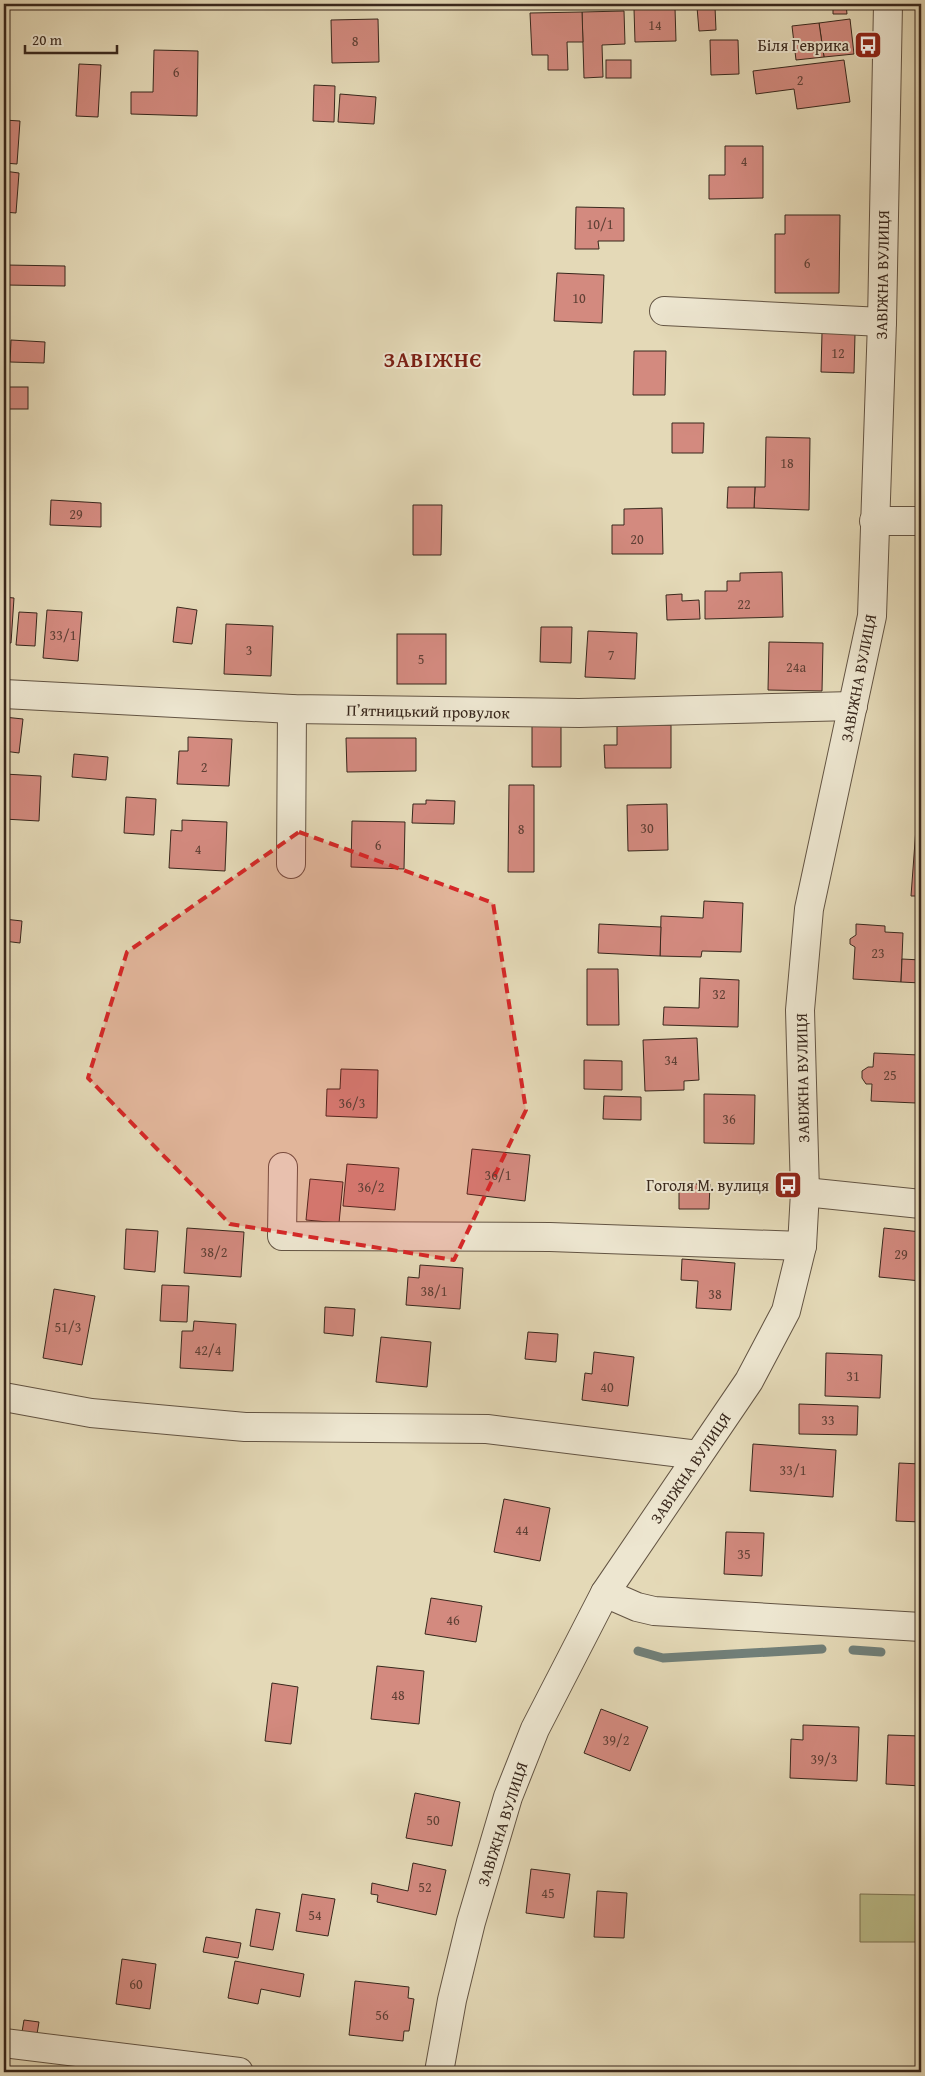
<svg xmlns="http://www.w3.org/2000/svg" width="925" height="2076" viewBox="0 0 925 2076" font-family="'Gentium Book Plus',serif">
  <style>
    .green { fill: #bbbd8a; stroke: #7a7253 }
    .lines { fill: none; stroke-linecap: round; stroke-linejoin: round }
    .stream { stroke: #717f78; stroke-width: 9 }
    .building { fill: #d38a7f; stroke: #38271c }
    .minor-casing { stroke: #635443; stroke-width: 30 }
    .minor { stroke: #ede6d0; stroke-width: 28 }
    .marked { fill: #d62828; fill-opacity: 0.2; stroke: #d62828; stroke-width: 4; stroke-dasharray: 10 6; stroke-linejoin: round }
    .labels { text-anchor: middle; dominant-baseline: central; stroke-width: 4; stroke-linejoin: round; paint-order: stroke }
    .number-label { font-size: 14px; fill: #5f4035 }
    .poi-label { font-size: 16px; fill: #38271c; stroke: #ede6d0; text-anchor: end }
    .street-label { font-size: 16px; fill: #38271c; stroke: #ede6d0 }
    .district-label { font-size: 21px; font-weight: bold; letter-spacing: 1px; fill: #7a1f14; stroke: #ede6d0 }
  </style>
  <rect width="100%" height="100%" fill="#e4d9b7"/>
  <filter id="stains"><feTurbulence type="fractalNoise" baseFrequency=".004" numOctaves="4"/><feColorMatrix values="0 0 0 0 .2 0 0 0 0 .09 0 0 0 0 .02 0 0 0 .5 -.17"/></filter>
  <radialGradient id="worn" r=".72"><stop offset=".6" stop-color="#630" stop-opacity="0"/><stop offset="1" stop-color="#630" stop-opacity=".3"/></radialGradient>
  <!-- green -->
  <path class="green" d="M 860,1894 L 921,1895 L 921,1942 L 860,1942 Z"/>
  <g class="lines">
    <!-- stream -->
    <g class="stream">
      <path d="M 853,1650 L 881,1652"/>
      <path d="M 638,1651 L 663,1658 L 822,1649"/>
    </g>
  </g>
  <!-- building -->
  <g class="building">
    <path d="M 833,4 L 846,4 L 847,14 L 833,14 Z"/>
    <path d="M 915,4 L 921,4 L 921,51 L 919,51 Z"/>
    <path d="M 697,7 L 715,7 L 716,30 L 699,31 Z"/>
    <path d="M 675,8 L 676,41 L 635,42 L 634,9 Z"/>
    <path d="M 624,11 L 625,44 L 602,45 L 603,77 L 584,78 L 582,12 Z"/>
    <path d="M 582,12 L 583,42 L 567,42 L 568,70 L 548,70 L 548,55 L 532,55 L 530,13 Z"/>
    <path d="M 378,19 L 379,62 L 332,63 L 331,20 Z"/>
    <path d="M 850,19 L 854,54 L 824,57 L 819,23 Z"/>
    <path d="M 4,20 L 9,21 L 6,62 L 4,62 Z"/>
    <path d="M 819,23 L 824,57 L 796,60 L 792,26 Z"/>
    <path d="M 710,40 L 738,40 L 739,74 L 711,75 Z"/>
    <path d="M 154,50 L 198,51 L 197,116 L 131,114 L 131,92 L 153,92 Z"/>
    <rect x="606" y="60" width="25" height="18"/>
    <path d="M 844,60 L 850,102 L 797,109 L 794,89 L 756,94 L 753,71 Z"/>
    <path d="M 79,64 L 101,65 L 98,117 L 76,116 Z"/>
    <path d="M 314,85 L 335,86 L 334,122 L 313,121 Z"/>
    <path d="M 340,94 L 376,97 L 374,124 L 338,122 Z"/>
    <path d="M 4,120 L 20,121 L 17,164 L 4,163 Z"/>
    <path d="M 918,132 L 921,132 L 921,172 L 919,172 Z"/>
    <path d="M 725,146 L 763,146 L 763,198 L 709,199 L 709,175 L 725,175 Z"/>
    <path d="M 4,171 L 19,173 L 16,213 L 4,212 Z"/>
    <path d="M 576,207 L 624,208 L 624,241 L 598,241 L 599,249 L 575,249 Z"/>
    <path d="M 785,215 L 840,215 L 839,293 L 775,293 L 775,234 L 785,234 Z"/>
    <path d="M 916,261 L 921,261 L 921,344 L 921,284 L 917,284 Z"/>
    <path d="M 6,265 L 65,266 L 65,286 L 6,285 Z"/>
    <path d="M 557,273 L 604,275 L 602,323 L 554,321 Z"/>
    <path d="M 822,333 L 855,334 L 854,373 L 821,372 Z"/>
    <path d="M 11,340 L 45,342 L 44,363 L 10,362 Z"/>
    <path d="M 634,351 L 666,351 L 665,395 L 633,395 Z"/>
    <rect x="4" y="387" width="24" height="22"/>
    <path d="M 672,423 L 704,423 L 703,453 L 672,453 Z"/>
    <path d="M 766,437 L 810,438 L 809,510 L 754,508 L 755,487 L 765,487 Z"/>
    <path d="M 728,487 L 755,487 L 754,508 L 727,508 Z"/>
    <path d="M 51,500 L 101,503 L 101,527 L 50,525 Z"/>
    <path d="M 413,505 L 442,505 L 441,555 L 413,555 Z"/>
    <path d="M 662,508 L 663,554 L 612,554 L 612,525 L 624,525 L 624,509 Z"/>
    <path d="M 4,551 L 6,551 L 4,584 Z"/>
    <path d="M 782,572 L 783,617 L 705,619 L 705,591 L 727,591 L 727,581 L 740,581 L 740,573 Z"/>
    <path d="M 682,594 L 682,601 L 699,600 L 700,619 L 667,620 L 666,595 Z"/>
    <path d="M 4,597 L 14,598 L 11,643 L 4,643 Z"/>
    <path d="M 177,607 L 197,610 L 192,644 L 173,642 Z"/>
    <path d="M 47,610 L 82,612 L 78,661 L 43,658 Z"/>
    <path d="M 19,612 L 37,613 L 35,646 L 16,645 Z"/>
    <path d="M 226,624 L 273,626 L 271,676 L 224,674 Z"/>
    <path d="M 541,627 L 572,627 L 571,663 L 540,662 Z"/>
    <path d="M 588,631 L 637,633 L 635,679 L 585,677 Z"/>
    <rect x="397" y="634" width="49" height="50"/>
    <path d="M 769,642 L 823,643 L 822,691 L 768,690 Z"/>
    <path d="M 4,717 L 23,719 L 19,753 L 4,751 Z"/>
    <path d="M 561,722 L 561,767 L 532,767 L 532,723 Z"/>
    <path d="M 617,725 L 671,725 L 671,768 L 605,768 L 604,745 L 617,745 Z"/>
    <path d="M 188,737 L 232,739 L 229,786 L 177,784 L 179,751 L 188,751 Z"/>
    <path d="M 346,738 L 416,738 L 416,771 L 347,772 Z"/>
    <path d="M 74,754 L 108,757 L 106,780 L 72,777 Z"/>
    <path d="M 4,774 L 41,776 L 39,821 L 4,819 Z"/>
    <path d="M 509,785 L 534,785 L 534,872 L 508,872 Z"/>
    <path d="M 920,793 L 921,793 L 921,820 L 919,820 Z"/>
    <path d="M 126,797 L 156,799 L 154,835 L 124,833 Z"/>
    <path d="M 426,800 L 455,801 L 454,824 L 412,823 L 413,804 L 426,804 Z"/>
    <path d="M 667,804 L 668,850 L 628,851 L 627,805 Z"/>
    <path d="M 182,820 L 227,822 L 225,871 L 169,868 L 171,830 L 182,831 Z"/>
    <path d="M 352,821 L 405,822 L 404,869 L 351,867 Z"/>
    <path d="M 916,828 L 921,828 L 921,896 L 911,896 Z"/>
    <path d="M 704,901 L 743,903 L 741,952 L 702,951 L 701,957 L 660,956 L 661,916 L 703,918 Z"/>
    <path d="M 4,919 L 22,921 L 20,943 L 4,941 Z"/>
    <path d="M 599,924 L 661,927 L 660,956 L 598,953 Z"/>
    <path d="M 856,924 L 885,926 L 885,932 L 903,933 L 901,982 L 853,979 L 855,947 L 850,944 L 850,939 L 856,935 Z"/>
    <path d="M 902,959 L 921,960 L 921,983 L 901,982 Z"/>
    <path d="M 587,969 L 618,969 L 619,1025 L 587,1025 Z"/>
    <path d="M 700,978 L 739,980 L 738,1027 L 663,1025 L 664,1007 L 699,1008 Z"/>
    <path d="M 697,1038 L 699,1080 L 684,1081 L 684,1090 L 645,1091 L 643,1040 Z"/>
    <path d="M 874,1053 L 919,1055 L 916,1103 L 871,1101 L 872,1084 L 866,1084 L 862,1078 L 862,1071 L 868,1067 L 873,1067 Z"/>
    <path d="M 584,1060 L 622,1061 L 622,1090 L 584,1089 Z"/>
    <path d="M 341,1069 L 378,1070 L 377,1118 L 326,1116 L 327,1089 L 340,1089 Z"/>
    <path d="M 704,1094 L 755,1095 L 754,1144 L 704,1143 Z"/>
    <path d="M 604,1096 L 641,1097 L 641,1120 L 603,1119 Z"/>
    <path d="M 472,1149 L 530,1155 L 525,1201 L 467,1194 Z"/>
    <path d="M 347,1164 L 399,1168 L 395,1210 L 343,1206 Z"/>
    <path d="M 310,1179 L 343,1182 L 339,1223 L 306,1220 Z"/>
    <path d="M 679,1184 L 710,1184 L 709,1209 L 679,1209 Z"/>
    <path d="M 187,1228 L 244,1232 L 241,1277 L 184,1273 Z"/>
    <path d="M 884,1228 L 921,1232 L 921,1281 L 879,1277 Z"/>
    <path d="M 126,1229 L 158,1231 L 155,1272 L 124,1269 Z"/>
    <path d="M 682,1259 L 735,1263 L 731,1310 L 696,1308 L 698,1281 L 681,1280 Z"/>
    <path d="M 420,1265 L 463,1268 L 460,1309 L 406,1305 L 408,1277 L 419,1278 Z"/>
    <path d="M 162,1285 L 189,1286 L 187,1322 L 160,1321 Z"/>
    <path d="M 54,1289 L 95,1296 L 82,1365 L 43,1358 Z"/>
    <path d="M 325,1307 L 355,1309 L 353,1336 L 324,1333 Z"/>
    <path d="M 194,1321 L 236,1324 L 233,1371 L 180,1368 L 182,1331 L 193,1331 Z"/>
    <path d="M 528,1332 L 558,1334 L 556,1362 L 525,1359 Z"/>
    <path d="M 381,1337 L 431,1342 L 427,1387 L 376,1382 Z"/>
    <path d="M 594,1352 L 634,1357 L 628,1406 L 582,1400 L 585,1373 L 592,1374 Z"/>
    <path d="M 826,1353 L 882,1355 L 880,1398 L 825,1396 Z"/>
    <path d="M 799,1404 L 858,1406 L 857,1435 L 799,1434 Z"/>
    <path d="M 753,1444 L 836,1450 L 833,1497 L 750,1491 Z"/>
    <path d="M 899,1463 L 921,1464 L 921,1522 L 896,1521 Z"/>
    <path d="M 504,1499 L 550,1508 L 540,1561 L 494,1552 Z"/>
    <path d="M 726,1532 L 764,1533 L 762,1576 L 724,1574 Z"/>
    <path d="M 431,1598 L 482,1606 L 476,1642 L 425,1634 Z"/>
    <path d="M 377,1666 L 424,1671 L 419,1724 L 371,1719 Z"/>
    <path d="M 272,1683 L 298,1687 L 291,1744 L 265,1741 Z"/>
    <path d="M 601,1709 L 648,1727 L 630,1771 L 584,1753 Z"/>
    <path d="M 803,1725 L 859,1727 L 857,1781 L 790,1778 L 791,1739 L 803,1740 Z"/>
    <path d="M 888,1735 L 921,1736 L 921,1786 L 886,1784 Z"/>
    <path d="M 415,1793 L 460,1802 L 452,1846 L 406,1838 Z"/>
    <path d="M 413,1863 L 446,1870 L 436,1915 L 377,1902 L 378,1895 L 371,1894 L 372,1883 L 408,1891 Z"/>
    <path d="M 531,1869 L 570,1874 L 564,1918 L 526,1913 Z"/>
    <path d="M 597,1891 L 627,1893 L 624,1938 L 594,1937 Z"/>
    <path d="M 302,1894 L 335,1899 L 328,1936 L 296,1931 Z"/>
    <path d="M 256,1909 L 280,1913 L 273,1950 L 250,1946 Z"/>
    <path d="M 206,1937 L 241,1943 L 238,1958 L 203,1952 Z"/>
    <path d="M 122,1959 L 156,1964 L 150,2009 L 116,2004 Z"/>
    <path d="M 235,1961 L 304,1974 L 300,1997 L 261,1989 L 258,2004 L 228,1998 Z"/>
    <path d="M 355,1981 L 409,1987 L 408,1998 L 414,1999 L 409,2031 L 404,2031 L 403,2041 L 349,2035 Z"/>
    <path d="M 24,2020 L 39,2022 L 37,2034 L 22,2032 Z"/>
    <path d="M 31,2070 L 54,2072 L 31,2072 Z"/>
  </g>
  <g class="lines">
    <!-- minor casing -->
    <g class="minor-casing">
      <g id="minor">
        <path d="M 664,311 L 882,322"/>
        <path d="M 874,521 L 921,521"/>
        <path d="M 4,694 L 292,709 L 579,713 L 853,706"/>
        <path d="M 291,864 L 292,709"/>
        <path d="M 283,1167 L 282,1236 L 550,1237 L 802,1246"/>
        <path d="M 805,1192 L 921,1204"/>
        <path d="M 4,1397 L 91,1413 L 245,1427 L 487,1429 L 698,1455"/>
        <path d="M 605,1593 L 637,1607 L 654,1611 L 921,1627"/>
        <path d="M 4,2043 L 239,2072"/>
        <path d="M 439,2072 L 452,2000 L 471,1922 L 508,1797 L 535,1729 L 605,1593 L 749,1381 L 786,1311 L 802,1246 L 805,1192 L 800,1010 L 809,909 L 872,616 L 882,322 L 888,4"/>
      </g>
    </g>
    <!-- minor -->
    <use href="#minor" class="minor"/>
  </g>
  <!-- marked area -->
  <path class="marked" d="M 299,832 L 493,903 L 526,1110 L 454,1260 L 230,1224 L 88,1078 L 127,952 Z"/>
  <!-- icons -->
  <defs>
    <g id="bus-square" transform="scale(1.4375)"><rect x="-9" y="-9" width="18" height="18" rx="4" fill="#8f2418" stroke="#ede6d0"/><path d="M-5-6H5V4H4V6H2V4H-2V6H-4V4H-5ZM-3.5-4V0h7V-4ZM-3.5 1.2v1.5H-2V1.2ZM2 1.2v1.5H3.5V1.2Z" fill="#fff"/></g>
  </defs>
  <g fill-rule="evenodd">
    <use href="#bus-square" x="868" y="45"/>
    <use href="#bus-square" x="788" y="1185"/>
  </g>
  <g class="labels">
    <!-- number labels -->
    <g class="number-label">
      <text x="655" y="25">14</text>
      <text x="355" y="41">8</text>
      <text x="176" y="72">6</text>
      <text x="800" y="80">2</text>
      <text x="744" y="161">4</text>
      <text x="600" y="224">10/1</text>
      <text x="807" y="263">6</text>
      <text x="579" y="298">10</text>
      <text x="838" y="353">12</text>
      <text x="787" y="463">18</text>
      <text x="76" y="514">29</text>
      <text x="637" y="539">20</text>
      <text x="744" y="604">22</text>
      <text x="63" y="635">33/1</text>
      <text x="249" y="650">3</text>
      <text x="611" y="655">7</text>
      <text x="421" y="659">5</text>
      <text x="796" y="667">24а</text>
      <text x="204" y="767">2</text>
      <text x="647" y="828">30</text>
      <text x="521" y="829">8</text>
      <text x="378" y="845">6</text>
      <text x="198" y="849">4</text>
      <text x="878" y="953">23</text>
      <text x="719" y="994">32</text>
      <text x="671" y="1060">34</text>
      <text x="890" y="1075">25</text>
      <text x="352" y="1103">36/3</text>
      <text x="729" y="1119">36</text>
      <text x="498" y="1175">36/1</text>
      <text x="371" y="1187">36/2</text>
      <text x="214" y="1252">38/2</text>
      <text x="901" y="1254">29</text>
      <text x="434" y="1291">38/1</text>
      <text x="715" y="1294">38</text>
      <text x="68" y="1327">51/3</text>
      <text x="208" y="1350">42/4</text>
      <text x="853" y="1376">31</text>
      <text x="607" y="1387">40</text>
      <text x="828" y="1420">33</text>
      <text x="793" y="1470">33/1</text>
      <text x="522" y="1530">44</text>
      <text x="744" y="1554">35</text>
      <text x="453" y="1620">46</text>
      <text x="398" y="1695">48</text>
      <text x="616" y="1740">39/2</text>
      <text x="824" y="1759">39/3</text>
      <text x="433" y="1820">50</text>
      <text x="425" y="1887">52</text>
      <text x="548" y="1893">45</text>
      <text x="315" y="1915">54</text>
      <text x="136" y="1984">60</text>
      <text x="382" y="2015">56</text>
    </g>
    <!-- poi labels -->
    <g class="poi-label">
      <text x="849" y="45">Біля Геврика</text>
      <text x="769" y="1185">Гоголя М. вулиця</text>
    </g>
    <!-- street labels -->
    <g class="street-label">
      <text transform="translate(882 275) rotate(-89)">ЗАВІЖНА ВУЛИЦЯ</text>
      <text transform="translate(858 678) rotate(-79)">ЗАВІЖНА ВУЛИЦЯ</text>
      <text transform="translate(428 711) rotate(1)">Пʼятницький провулок</text>
      <text transform="translate(802 1078) rotate(-91)">ЗАВІЖНА ВУЛИЦЯ</text>
      <text transform="translate(690 1468) rotate(-56)">ЗАВІЖНА ВУЛИЦЯ</text>
      <text transform="translate(502 1824) rotate(-72)">ЗАВІЖНА ВУЛИЦЯ</text>
    </g>
    <!-- district labels -->
    <g class="district-label">
      <text x="433" y="359">ЗАВІЖНЄ</text>
    </g>
  </g>
  <!-- margin -->
  <rect width="925" height="2076" fill="none" stroke="#e4d9b7" stroke-width="20"/>
  <rect x="5" y="5" width="915" height="2066" fill="none" stroke="#38271c" stroke-width="2.5"/>
  <rect x="10" y="10" width="905" height="2056" fill="none" stroke="#38271c"/>
  <!-- scale -->
  <path d="M25 45v8h92v-8" fill="none" stroke="#38271c" stroke-width="2.5"/>
  <text x="32" y="45" font-size="15" fill="#38271c" stroke="#ede6d0" stroke-width="4" paint-order="stroke">20 m</text>
  <rect width="100%" height="100%" filter="url(#stains)"/>
  <rect width="100%" height="100%" fill="url(#worn)"/>
</svg>
